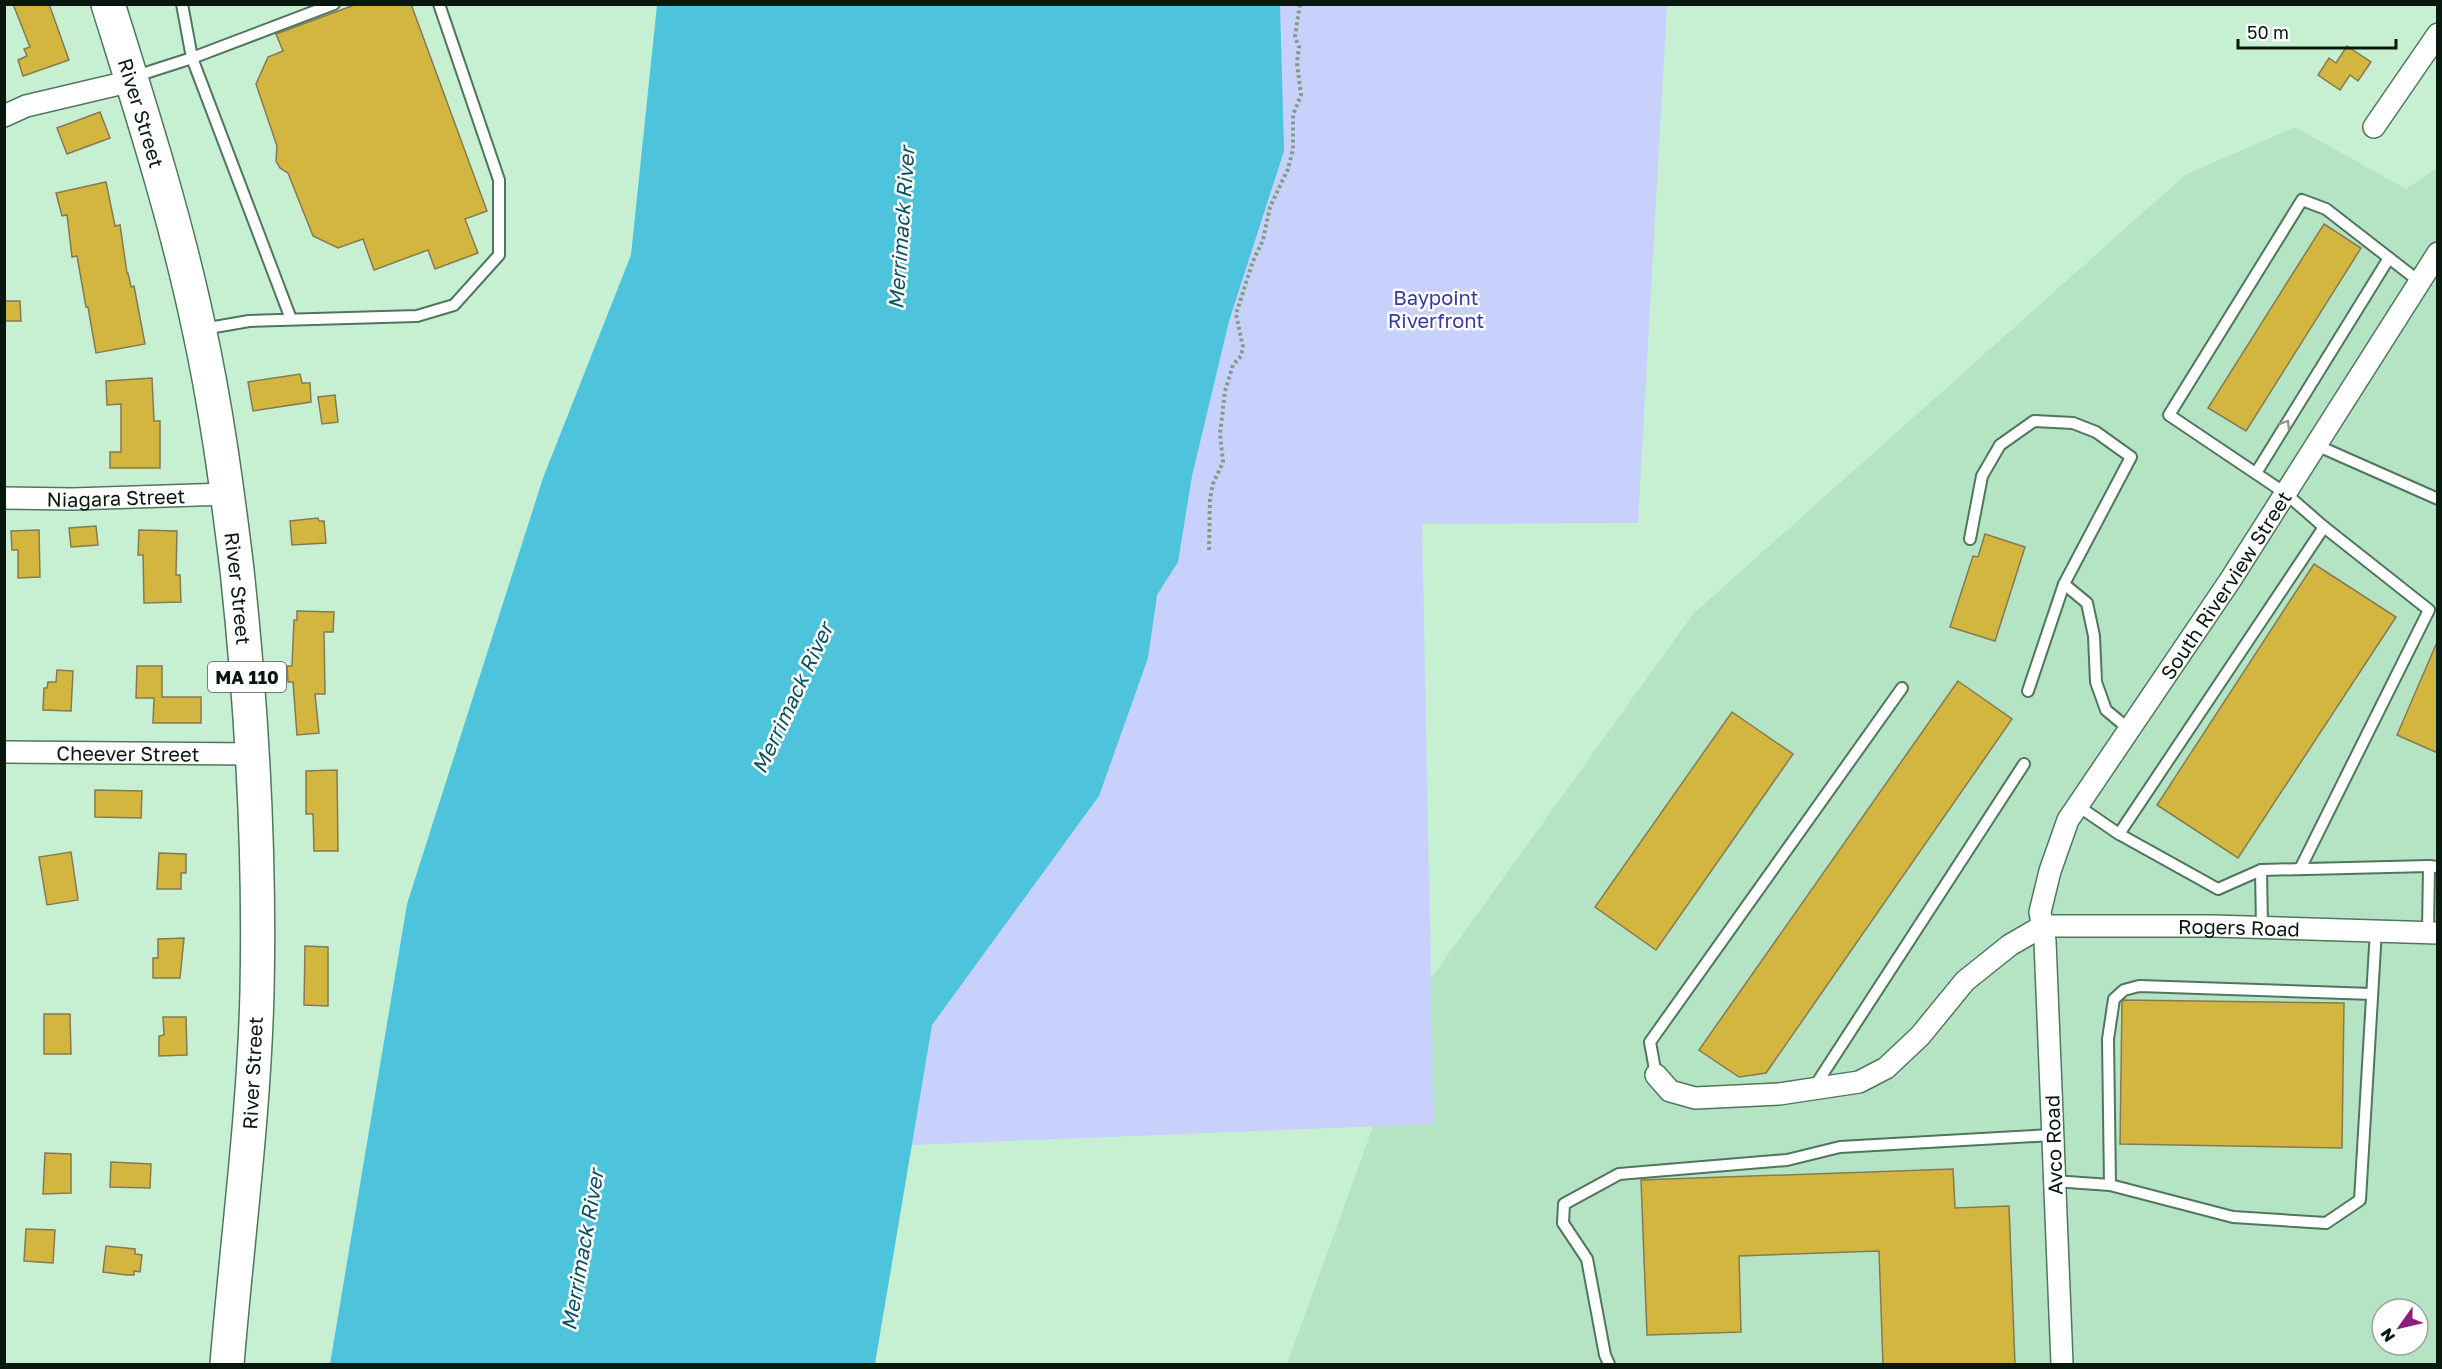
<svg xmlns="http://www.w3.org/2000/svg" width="2442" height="1369" viewBox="0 0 2442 1369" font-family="'Golos Text',sans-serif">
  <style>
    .built { fill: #b4e4c3; fill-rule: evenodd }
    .green { fill: #c7d1fb }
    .water { fill: #4dc3dc }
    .building { fill: #d3b640; stroke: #857a52; stroke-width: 1.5 }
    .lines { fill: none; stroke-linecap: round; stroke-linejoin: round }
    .lane-casing { stroke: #50765d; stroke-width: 14 }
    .street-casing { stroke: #50765d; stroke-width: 24 }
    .primary-casing { stroke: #50765d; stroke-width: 36 }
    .path { stroke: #7f9e88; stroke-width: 4; stroke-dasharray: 3 3; stroke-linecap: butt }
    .lane { stroke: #fff; stroke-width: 10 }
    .street { stroke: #fff; stroke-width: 21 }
    .primary { stroke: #fff; stroke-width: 33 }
    .oneway { stroke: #909793 }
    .labels { text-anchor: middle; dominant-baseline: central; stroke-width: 5; stroke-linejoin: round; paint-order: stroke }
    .shield { fill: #fff; stroke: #535d56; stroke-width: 1.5 }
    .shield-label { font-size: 18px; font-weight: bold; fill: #09180e }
    .street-label { font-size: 20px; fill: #09180e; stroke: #fff }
    .park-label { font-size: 20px; fill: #3539a3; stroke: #fff }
    .water-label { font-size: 21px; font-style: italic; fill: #0a505e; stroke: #fff }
  </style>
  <rect width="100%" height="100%" fill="#c7f0d3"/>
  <!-- built -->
  <path class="built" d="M 2295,127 L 2406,189 L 2437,168 L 2437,1364 L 1287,1364 L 1422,991 L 1693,614 L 2185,175 ZM 2382,1309 L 2418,1309 L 2418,1345 L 2382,1345 Z"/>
  <!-- green -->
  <path class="green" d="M 1261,5 L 1667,5 L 1638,523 L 1422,524 L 1434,1124 L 887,1146 Z"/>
  <!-- water -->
  <path class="water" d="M 657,5 L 1280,5 L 1284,151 L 1229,321 L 1192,476 L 1178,562 L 1157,595 L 1148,658 L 1099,796 L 932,1025 L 875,1364 L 330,1364 L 407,904 L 543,478 L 631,255 Z"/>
  <!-- building -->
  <g class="building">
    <path d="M 13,4 L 49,4 L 69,60 L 23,76 L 18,60 L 27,56 L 24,49 L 30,47 Z"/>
    <path d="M 357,4 L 411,4 L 487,211 L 465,219 L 478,253 L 435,269 L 428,250 L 374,270 L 363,239 L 338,248 L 313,236 L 288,173 L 280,168 L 276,161 L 277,146 L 256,84 L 268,57 L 283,51 L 276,34 Z"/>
    <path d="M 2347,46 L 2371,62 L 2358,81 L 2350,75 L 2340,90 L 2318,75 L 2329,58 L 2336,63 Z"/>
    <path d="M 100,112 L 110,138 L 67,154 L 57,128 Z"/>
    <path d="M 106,182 L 115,226 L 120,225 L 127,273 L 128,273 L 131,287 L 134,286 L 145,344 L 96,353 L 88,307 L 86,307 L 77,256 L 72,257 L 67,215 L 62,216 L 56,193 Z"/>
    <path d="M 2324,224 L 2361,248 L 2246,431 L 2208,408 Z"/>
    <path d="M 4,301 L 20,301 L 21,321 L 4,321 Z"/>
    <path d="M 300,374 L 302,383 L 310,383 L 311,402 L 253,411 L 248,382 Z"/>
    <path d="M 152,378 L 154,421 L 160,421 L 160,468 L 110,468 L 110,452 L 121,452 L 121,404 L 107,405 L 106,381 Z"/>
    <path d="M 335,395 L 338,422 L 322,424 L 318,397 Z"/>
    <path d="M 318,518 L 319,521 L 324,521 L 326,543 L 292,545 L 290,521 Z"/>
    <path d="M 96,526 L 98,545 L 71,547 L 69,528 Z"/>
    <path d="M 39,530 L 40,577 L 18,578 L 18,550 L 12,550 L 11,531 Z"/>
    <path d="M 139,530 L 177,531 L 176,575 L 180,575 L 181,602 L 144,603 L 143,555 L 138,555 Z"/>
    <path d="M 1985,534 L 2025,547 L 1995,641 L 1950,627 L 1973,556 L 1978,557 Z"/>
    <path d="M 2314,564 L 2396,617 L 2238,858 L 2157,805 Z"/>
    <path d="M 297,611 L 334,612 L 333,632 L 324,632 L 325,694 L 315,694 L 319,733 L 297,735 L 293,682 L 288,682 L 287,666 L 292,666 L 294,620 L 297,620 Z"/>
    <path d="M 2438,640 L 2438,753 L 2397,735 Z"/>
    <path d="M 137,666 L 162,666 L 162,697 L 201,697 L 201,723 L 153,723 L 154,698 L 136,698 Z"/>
    <path d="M 57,670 L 73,671 L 71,711 L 43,710 L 44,688 L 47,688 L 48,682 L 56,682 Z"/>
    <path d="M 1958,681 L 2012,719 L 1766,1073 L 1739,1077 L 1699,1050 Z"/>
    <path d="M 1732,712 L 1793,754 L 1656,950 L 1595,907 Z"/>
    <path d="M 337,770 L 338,851 L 314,851 L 313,814 L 306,814 L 306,771 Z"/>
    <path d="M 95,790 L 142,791 L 141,818 L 95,817 Z"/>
    <path d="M 71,852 L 78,900 L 47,905 L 39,857 Z"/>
    <path d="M 159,853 L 186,854 L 186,873 L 181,873 L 181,889 L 157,889 Z"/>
    <path d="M 184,938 L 180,978 L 153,978 L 153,958 L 158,958 L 158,939 Z"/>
    <path d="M 305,946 L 328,947 L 328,1006 L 304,1005 Z"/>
    <path d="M 2124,1000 L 2344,1003 L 2342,1148 L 2120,1144 L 2122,1002 Z"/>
    <path d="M 44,1014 L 70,1014 L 71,1054 L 44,1054 Z"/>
    <path d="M 163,1017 L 186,1017 L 187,1055 L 159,1056 L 159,1036 L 164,1035 Z"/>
    <path d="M 45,1153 L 71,1154 L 71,1193 L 43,1194 Z"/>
    <path d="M 111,1162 L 151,1164 L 150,1188 L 110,1187 Z"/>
    <path d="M 1953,1169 L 1955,1208 L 2009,1206 L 2015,1365 L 1883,1365 L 1879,1251 L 1739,1256 L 1741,1332 L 1647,1335 L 1641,1180 Z"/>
    <path d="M 26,1229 L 55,1230 L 53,1263 L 24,1261 Z"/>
    <path d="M 106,1246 L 135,1249 L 135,1254 L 142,1255 L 140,1272 L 134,1271 L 134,1275 L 127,1275 L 103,1272 Z"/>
  </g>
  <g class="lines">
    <!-- lane casing -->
    <g class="lane-casing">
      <g id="lane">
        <path d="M 133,77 L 192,58 L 182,4"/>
        <path d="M 291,319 L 192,58 L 334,4"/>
        <path d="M 203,329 L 249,321 L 417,316 L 454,305 L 499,255 L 499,180 L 439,4"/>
        <path d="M 2316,445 L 2438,499"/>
        <path d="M 2256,473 L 2389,258"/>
        <path d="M 1970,539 L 1982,476 L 2000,445 L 2034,421 L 2073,423 L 2096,432 L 2131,457 L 2064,584 L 2087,603 L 2094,636 L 2096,682 L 2106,710 L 2130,730"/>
        <path d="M 2028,691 L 2064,584"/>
        <path d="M 2078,806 L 2119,834 L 2218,889 L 2261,870"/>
        <path d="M 2119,834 L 2324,527 L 2285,493 L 2169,415 L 2302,200 L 2326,209 L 2420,282"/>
        <path d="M 2300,869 L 2429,610 L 2324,527"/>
        <path d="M 2262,927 L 2261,870 L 2429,866"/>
        <path d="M 2428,931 L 2429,866 L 2438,867"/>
        <path d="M 1656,1075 L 1650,1042 L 1902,688"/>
        <path d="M 1813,1089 L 2024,764"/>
        <path d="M 2054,1181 L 2110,1185 L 2233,1217 L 2326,1223 L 2360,1200 L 2376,930"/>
        <path d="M 2110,1185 L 2108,1039 L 2114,999 L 2124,990 L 2139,986 L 2372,994"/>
        <path d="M 1609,1364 L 1605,1355 L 1587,1259 L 1563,1223 L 1564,1204 L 1619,1174 L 1787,1160 L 1840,1147 L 2052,1135"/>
      </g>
    </g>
    <!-- street casing -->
    <g class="street-casing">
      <g id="street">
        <path d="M 4,116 L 26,106 L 132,81"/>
        <path d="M 2374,127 L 2438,34"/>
        <path id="s1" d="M 4,498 L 73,499 L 227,494"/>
        <path id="s2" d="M 4,752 L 253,754"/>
        <path id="s3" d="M 1656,1075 L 1670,1091 L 1695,1098 L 1779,1094 L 1859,1082 L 1886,1068 L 1920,1036 L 1965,981 L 2010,945 L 2043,926 L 2213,926 L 2438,933"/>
        <path id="s4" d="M 2062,1364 L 2045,941 L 2040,912 L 2050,871 L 2068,820 L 2231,579 L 2438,253"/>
      </g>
    </g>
    <!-- primary casing -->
    <g class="primary-casing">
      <g id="primary">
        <path id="s5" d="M 108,4 C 141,110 175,216 198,324 C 216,405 227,488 237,570 C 252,710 260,851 257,992 C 254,1116 237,1241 227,1364"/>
      </g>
    </g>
    <!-- path -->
    <path class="path" d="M 1209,550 L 1210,499 L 1213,484 L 1223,462 L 1220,434 L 1225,391 L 1233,365 L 1241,356 L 1243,347 L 1236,314 L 1253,261 L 1263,240 L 1270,207 L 1288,169 L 1293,149 L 1293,115 L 1301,95 L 1297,63 L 1299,47 L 1295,37 L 1300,4"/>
    <!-- lane -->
    <use href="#lane" class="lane"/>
    <!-- street -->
    <use href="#street" class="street"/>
    <!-- primary -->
    <use href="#primary" class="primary"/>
  </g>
  <!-- one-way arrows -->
  <defs><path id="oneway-chevron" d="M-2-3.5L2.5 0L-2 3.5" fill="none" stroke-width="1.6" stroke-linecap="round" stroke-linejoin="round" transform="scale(1.5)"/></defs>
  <use class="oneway" href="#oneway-chevron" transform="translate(2286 424) rotate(-58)"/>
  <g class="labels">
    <!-- shield labels -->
    <rect class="shield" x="208" y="662" width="78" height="30" rx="4.5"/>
    <g class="shield-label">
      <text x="247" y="677">MA 110</text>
    </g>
    <!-- street labels -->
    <g class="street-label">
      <text stroke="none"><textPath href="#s5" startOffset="114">River Street</textPath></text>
      <text stroke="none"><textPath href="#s1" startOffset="112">Niagara Street</textPath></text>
      <text stroke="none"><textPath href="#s4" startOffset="832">South Riverview Street</textPath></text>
      <text stroke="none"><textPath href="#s5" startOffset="600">River Street</textPath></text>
      <text stroke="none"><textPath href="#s2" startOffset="124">Cheever Street</textPath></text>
      <text stroke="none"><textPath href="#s3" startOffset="652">Rogers Road</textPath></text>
      <text transform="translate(252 1073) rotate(-87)">River Street</text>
      <text transform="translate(2053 1145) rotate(-92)">Avco Road</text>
    </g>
    <!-- park labels -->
    <g class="park-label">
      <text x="1436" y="297">Baypoint<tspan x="1436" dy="23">Riverfront</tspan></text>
    </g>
    <!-- water labels -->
    <g class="water-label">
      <text transform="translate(901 228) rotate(-86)">Merrimack River</text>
      <text transform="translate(792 698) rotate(-65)">Merrimack River</text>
      <text transform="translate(582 1250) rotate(-80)">Merrimack River</text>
    </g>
  </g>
  <!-- border -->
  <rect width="2442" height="1369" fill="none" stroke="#09180e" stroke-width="12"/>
  <!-- north arrow -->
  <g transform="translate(2400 1327) rotate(236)"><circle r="28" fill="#ffffff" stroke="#9da39f" stroke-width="1.5"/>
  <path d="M0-4.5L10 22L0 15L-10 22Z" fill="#8e1d7e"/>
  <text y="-9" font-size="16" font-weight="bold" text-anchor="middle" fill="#09180e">N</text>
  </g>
  <!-- scale -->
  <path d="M2238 39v9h158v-9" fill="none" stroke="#09180e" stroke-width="3"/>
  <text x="2247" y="39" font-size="18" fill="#09180e" stroke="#ffffff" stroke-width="4.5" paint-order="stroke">50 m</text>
</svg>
